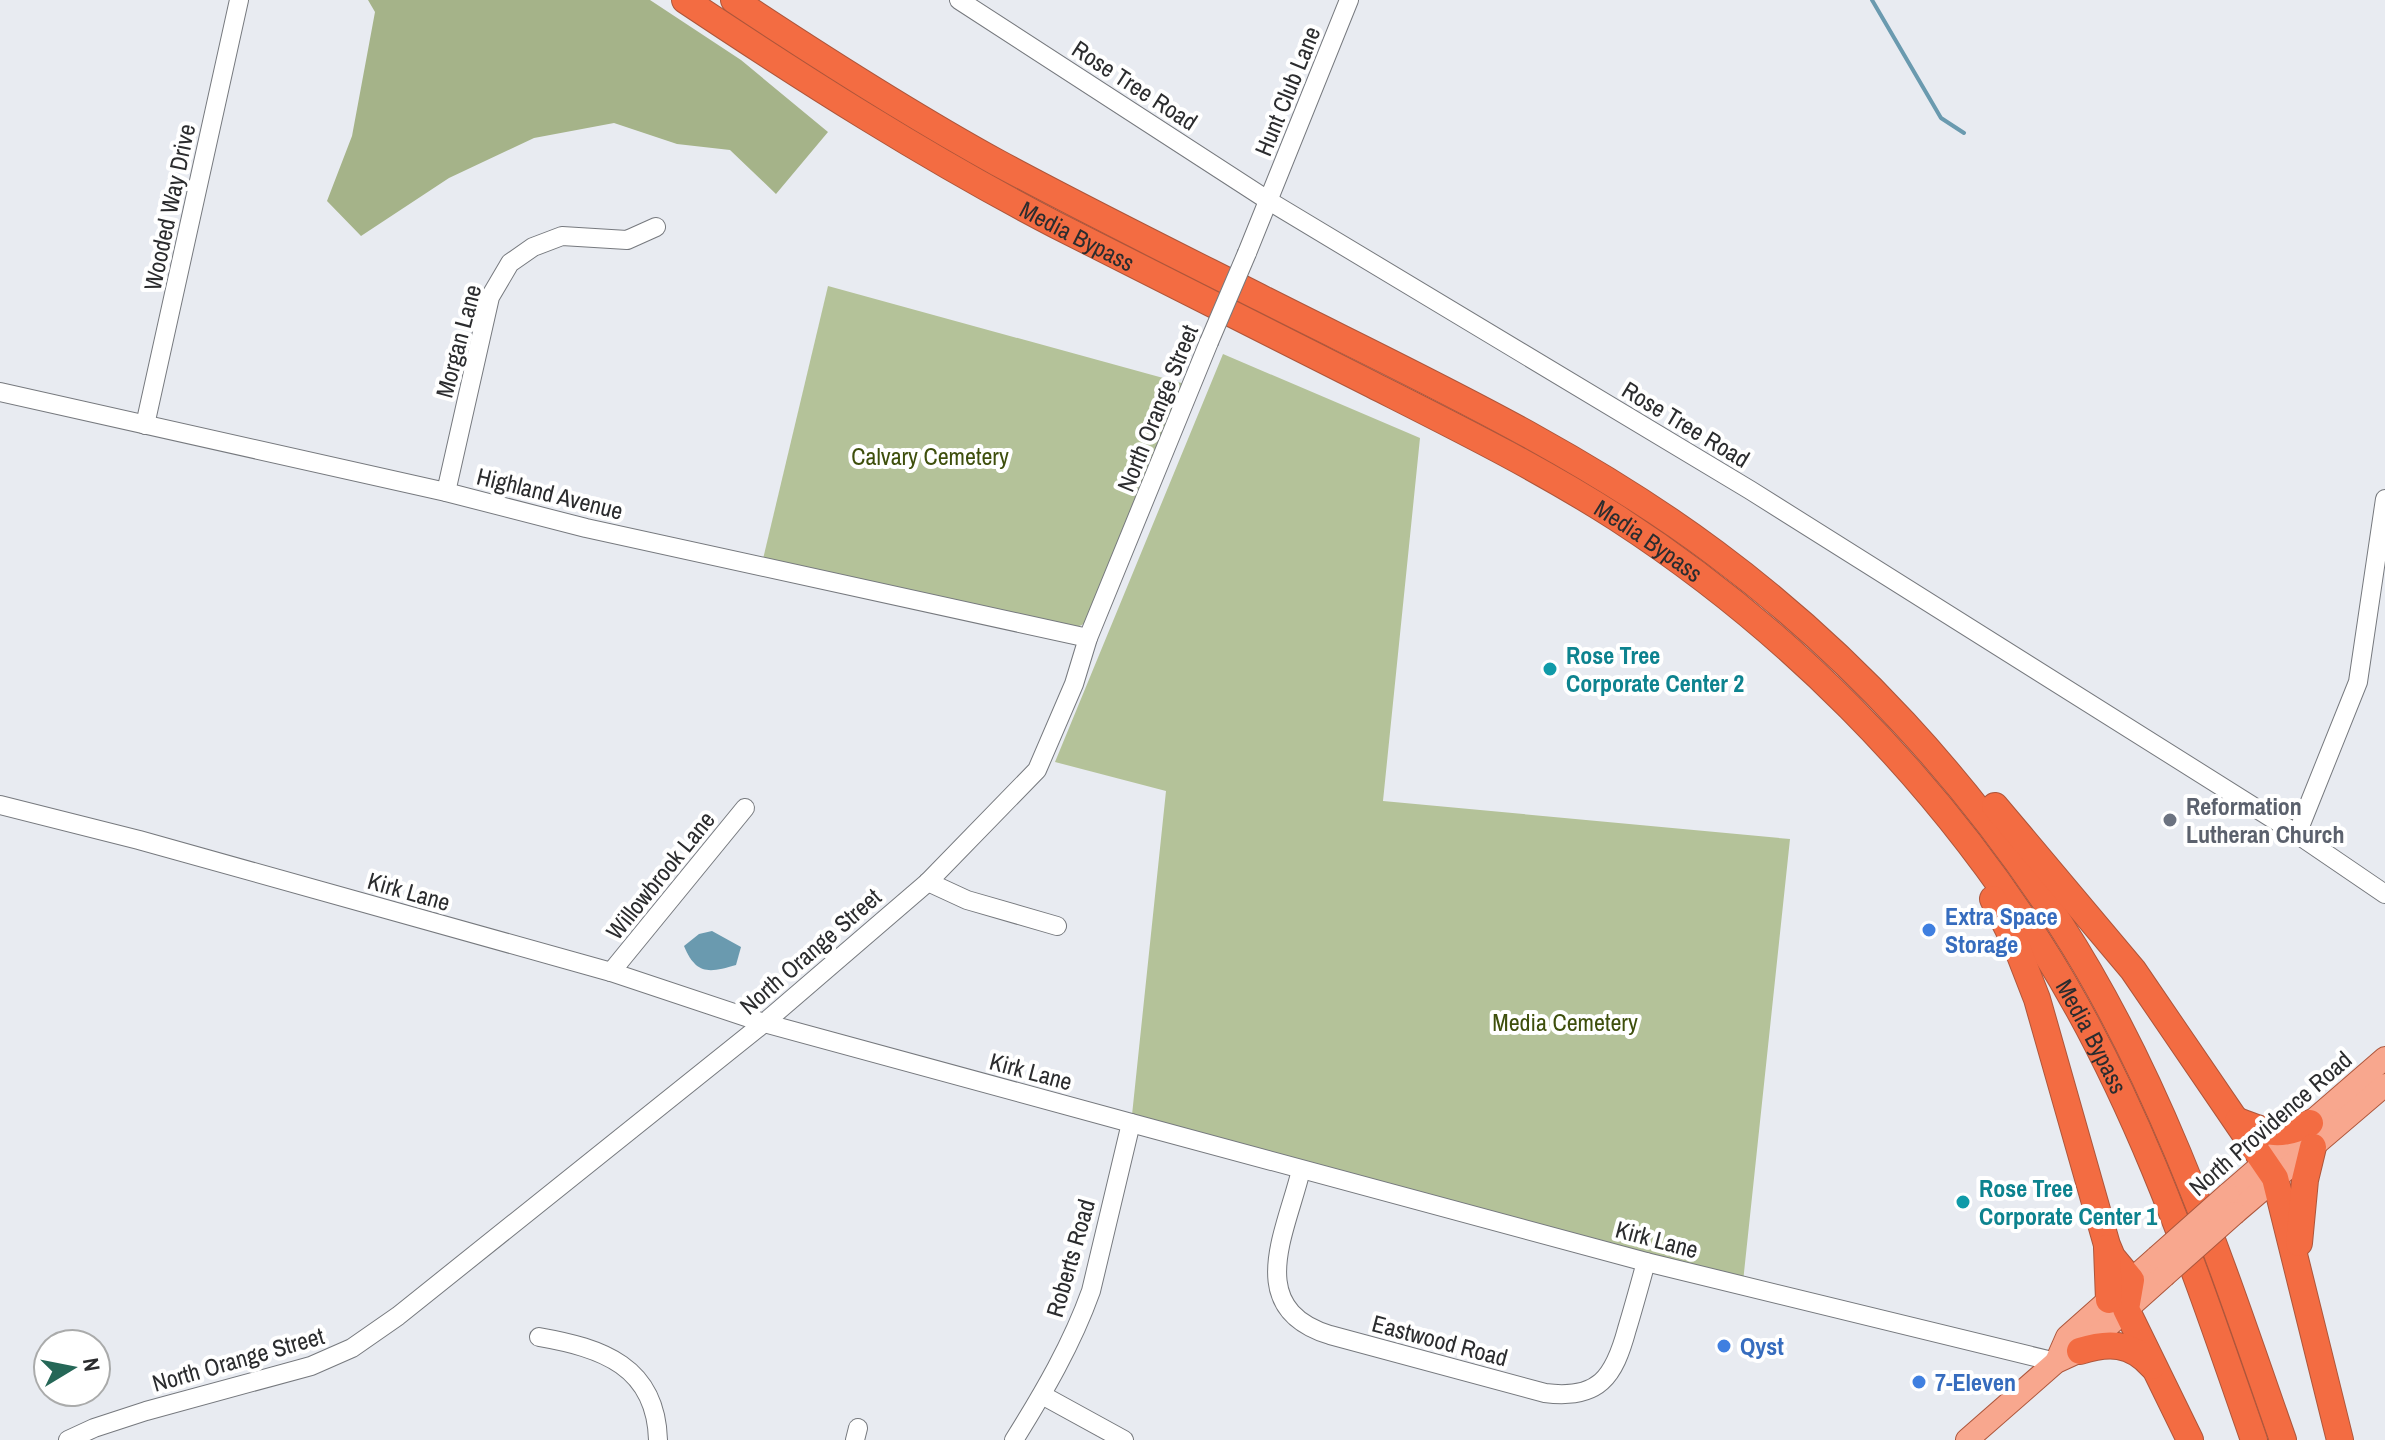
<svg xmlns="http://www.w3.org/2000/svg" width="2385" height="1440" viewBox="0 0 2385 1440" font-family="'Archivo Narrow',sans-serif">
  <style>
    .green { fill: #b4c299 }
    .forest { fill: #a5b389 }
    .water { fill: #6a9aaf }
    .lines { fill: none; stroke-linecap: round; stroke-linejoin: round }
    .stream { stroke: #6a9aaf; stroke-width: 4 }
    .minor-casing { stroke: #76797e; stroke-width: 20 }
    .major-casing { stroke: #ad563b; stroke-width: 24 }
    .highway-casing { stroke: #ad563b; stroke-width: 28 }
    .minor { stroke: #fff; stroke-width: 18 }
    .major { stroke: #f8a78e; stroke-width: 22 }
    .highway { stroke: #f36c42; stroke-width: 26 }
    .minor-bridge-casing { stroke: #76797e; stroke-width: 20; stroke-linecap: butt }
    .major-bridge-casing { stroke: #ad563b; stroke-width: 24; stroke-linecap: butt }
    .minor-bridge { stroke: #fff; stroke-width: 18 }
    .major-bridge { stroke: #f8a78e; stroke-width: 22 }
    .culture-dot { fill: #0f9aa8; stroke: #fff; stroke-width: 3 }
    .worship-dot { fill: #6b7280; stroke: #fff; stroke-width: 3 }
    .shop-dot { fill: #3f7fe0; stroke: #fff; stroke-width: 3 }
    .labels { text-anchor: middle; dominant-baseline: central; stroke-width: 8; stroke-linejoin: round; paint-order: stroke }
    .street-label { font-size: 24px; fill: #2b2c2e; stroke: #fff }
    .park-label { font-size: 24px; fill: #3e4f0c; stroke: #fff }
    .culture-label { font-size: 24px; font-weight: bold; fill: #0d838f; stroke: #fff; text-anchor: start }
    .worship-label { font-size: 24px; font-weight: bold; fill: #5b616d; stroke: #fff; text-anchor: start }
    .shop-label { font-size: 24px; font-weight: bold; fill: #366cbe; stroke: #fff; text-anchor: start }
  </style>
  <rect width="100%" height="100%" fill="#e8ebf1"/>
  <!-- green -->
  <g class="green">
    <path d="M 828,286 L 1185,384 L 1089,618 L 1082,625 L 1071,629 L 763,559 Z"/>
    <path d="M 1223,354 L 1420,438 L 1383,801 L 1790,839 L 1743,1282 L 1132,1115 L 1166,791 L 1055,762 Z"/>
  </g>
  <!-- forest -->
  <path class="forest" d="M 368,0 L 650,0 L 741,60 L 828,132 L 776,194 L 730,150 L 677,144 L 614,123 L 534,138 L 449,178 L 361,236 L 327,201 L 352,136 L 375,12 Z"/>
  <!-- water -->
  <path class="water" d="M 712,931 L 741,947 L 736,965 C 709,973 696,975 684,946 L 699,934 Z"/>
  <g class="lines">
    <!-- stream -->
    <path class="stream" d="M 1872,0 L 1941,118 L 1964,133"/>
    <!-- minor casing -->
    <g class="minor-casing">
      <g id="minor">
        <path d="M 959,0 L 1269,201 L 1750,490 L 2297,834 L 2385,894"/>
        <path d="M 1247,253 L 1349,0"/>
        <path d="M 0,392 L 446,492 L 586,528 L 1088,638"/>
        <path d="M 145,425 L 239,0"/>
        <path d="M 446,492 L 490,297 L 510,263 L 533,247 L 562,236 L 627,240 L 656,227"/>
        <path d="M 0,805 L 139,840 L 611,972 L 764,1023 L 1131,1123 L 1646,1262 L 2056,1362"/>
        <path d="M 2297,834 L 2358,682 L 2385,499"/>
        <path d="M 928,882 L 967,900 L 1057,926"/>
        <path d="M 611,972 L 745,808"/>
        <path d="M 1301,1170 C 1286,1233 1243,1308 1330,1335 L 1545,1393 C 1599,1400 1614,1377 1627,1329 C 1634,1306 1640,1284 1646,1262"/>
        <path d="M 539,1337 C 602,1348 656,1366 658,1440"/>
        <path d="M 1042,1395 L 1124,1440"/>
        <path d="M 68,1440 L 94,1428 L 146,1411 L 311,1366 L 352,1348 L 398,1316 L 764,1023 L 928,882 L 1037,770 L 1074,684 L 1088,638 L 1209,342"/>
        <path d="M 855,1440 L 858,1428"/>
        <path d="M 1014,1440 C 1044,1392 1072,1344 1091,1291 L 1131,1123"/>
      </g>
    </g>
    <!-- major casing -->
    <g class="major-casing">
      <g id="major">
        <path d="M 2228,1194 L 2385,1058"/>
        <path d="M 2235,1213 L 2385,1085"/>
        <path d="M 2056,1362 L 2067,1337 L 2157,1257"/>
        <path d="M 1967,1440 L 2056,1362 L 2080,1351 L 2164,1276"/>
      </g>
    </g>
    <!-- highway casing -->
    <g class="highway-casing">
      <g id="highway">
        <path id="s1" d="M 685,0 C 805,80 927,158 1056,225 C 1161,279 1267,332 1373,385 C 1456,427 1539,468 1617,518 C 1785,627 1930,773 2038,941 C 2137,1095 2194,1268 2254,1440"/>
        <path d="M 734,0 C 820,57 907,113 998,163 C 1085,210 1174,254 1263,299 C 1417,377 1576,449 1715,553 C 1851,654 1968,782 2060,924 C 2163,1083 2221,1263 2283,1440"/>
        <path d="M 1995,806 L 2133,970 L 2275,1178 L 2340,1440"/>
        <path d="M 1993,899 L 2016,945 L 2037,999 L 2107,1245 L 2112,1257 L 2131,1280 L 2126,1309 L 2190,1440"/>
        <path d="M 2238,1121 C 2268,1133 2280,1138 2310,1123"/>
        <path d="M 2299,1243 L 2305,1180 L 2313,1147"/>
        <path d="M 2107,1248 L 2109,1300"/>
        <path d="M 2080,1351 C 2108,1342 2131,1342 2152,1366"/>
      </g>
    </g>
    <!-- minor -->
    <use href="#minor" class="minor"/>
    <!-- major -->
    <use href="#major" class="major"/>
    <!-- highway -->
    <use href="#highway" class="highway"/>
    <!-- minor-bridge casing -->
    <g class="minor-bridge-casing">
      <path id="minor-bridge" d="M 1209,342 L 1247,253"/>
    </g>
    <!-- major-bridge casing -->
    <g class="major-bridge-casing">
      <g id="major-bridge">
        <path d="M 2157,1257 L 2228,1194"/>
        <path d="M 2164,1276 L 2235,1213"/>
      </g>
    </g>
    <!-- minor-bridge -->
    <use href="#minor-bridge" class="minor-bridge"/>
    <!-- major-bridge -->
    <use href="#major-bridge" class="major-bridge"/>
  </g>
  <!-- markers -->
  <g class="culture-dot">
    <circle cx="1550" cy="669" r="8"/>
    <circle cx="1963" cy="1202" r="8"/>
  </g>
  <circle class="worship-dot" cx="2170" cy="820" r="8"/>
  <g class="shop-dot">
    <circle cx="1929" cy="930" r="8"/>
    <circle cx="1724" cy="1346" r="8"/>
    <circle cx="1919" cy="1382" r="8"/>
  </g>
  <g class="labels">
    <!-- street labels -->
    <g class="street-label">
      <text transform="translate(1135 85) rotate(33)">Rose Tree Road</text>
      <text transform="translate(1287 91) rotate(-68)">Hunt Club Lane</text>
      <text transform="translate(169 207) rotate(-78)">Wooded Way Drive</text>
      <text stroke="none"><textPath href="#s1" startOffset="458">Media Bypass</textPath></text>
      <text transform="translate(458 341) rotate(-75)">Morgan Lane</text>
      <text transform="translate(1157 408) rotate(-68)">North Orange Street</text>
      <text transform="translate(1686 424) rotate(31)">Rose Tree Road</text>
      <text transform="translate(550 493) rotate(14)">Highland Avenue</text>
      <text stroke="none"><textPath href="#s1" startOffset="1106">Media Bypass</textPath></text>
      <text transform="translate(660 875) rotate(-51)">Willowbrook Lane</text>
      <text transform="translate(409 891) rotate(16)">Kirk Lane</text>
      <text transform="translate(810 951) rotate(-41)">North Orange Street</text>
      <text stroke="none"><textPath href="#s1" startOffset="1778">Media Bypass</textPath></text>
      <text transform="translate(1031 1071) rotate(15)">Kirk Lane</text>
      <text transform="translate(2270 1123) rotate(-41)">North Providence Road</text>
      <text transform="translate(1657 1239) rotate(15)">Kirk Lane</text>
      <text transform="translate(1070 1258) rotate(-74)">Roberts Road</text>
      <text transform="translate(1440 1340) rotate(15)">Eastwood Road</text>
      <text transform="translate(238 1359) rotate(-16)">North Orange Street</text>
    </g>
    <!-- park labels -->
    <g class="park-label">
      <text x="930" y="456">Calvary Cemetery</text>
      <text x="1565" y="1022">Media Cemetery</text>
    </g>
    <!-- culture labels -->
    <g class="culture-label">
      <text x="1566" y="655">Rose Tree<tspan x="1566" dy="28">Corporate Center 2</tspan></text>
      <text x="1979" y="1188">Rose Tree<tspan x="1979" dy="28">Corporate Center 1</tspan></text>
    </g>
    <!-- worship labels -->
    <g class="worship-label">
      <text x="2186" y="806">Reformation<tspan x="2186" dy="28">Lutheran Church</tspan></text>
    </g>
    <!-- shop labels -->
    <g class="shop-label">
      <text x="1945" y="916">Extra Space<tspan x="1945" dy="28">Storage</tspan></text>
      <text x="1740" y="1346">Qyst</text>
      <text x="1935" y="1382">7-Eleven</text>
    </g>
  </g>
  <!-- north arrow -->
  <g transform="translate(72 1368) rotate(80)"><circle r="38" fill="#ffffff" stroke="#aaabab" stroke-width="2"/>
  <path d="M0-6L14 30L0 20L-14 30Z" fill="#256757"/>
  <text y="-12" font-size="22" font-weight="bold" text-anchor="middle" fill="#2b2c2e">N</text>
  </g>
</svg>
